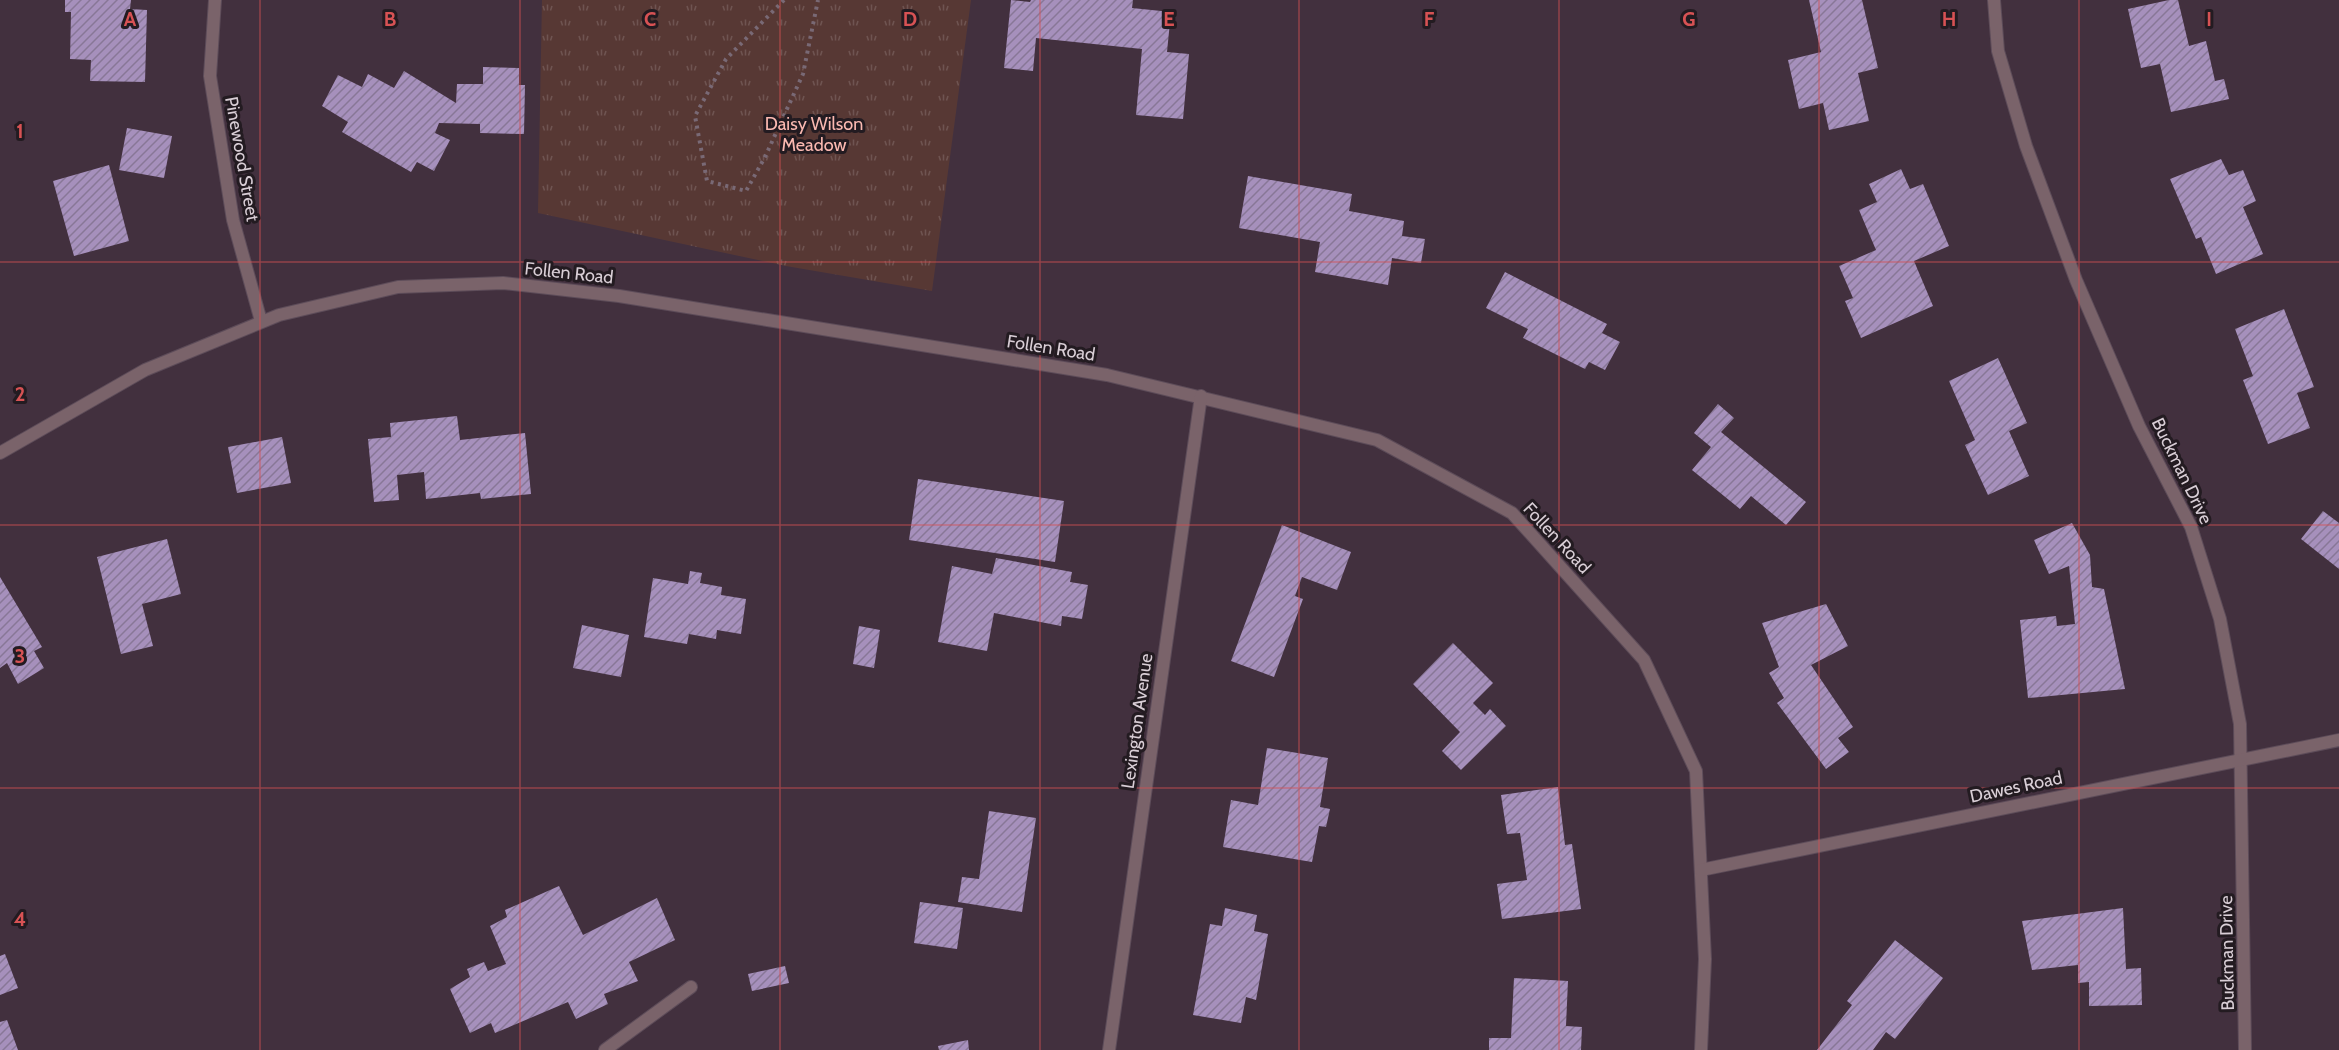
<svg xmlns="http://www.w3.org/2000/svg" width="2339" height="1050" viewBox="0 0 2339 1050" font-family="Cabin,sans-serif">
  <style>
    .park { fill: url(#park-tufts) }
    .building { fill: url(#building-hatch) }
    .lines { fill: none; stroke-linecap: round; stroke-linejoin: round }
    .lane-casing { stroke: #5d4c59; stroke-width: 14 }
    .street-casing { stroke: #5d4c59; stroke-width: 14 }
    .path { stroke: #796975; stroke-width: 4; stroke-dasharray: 3 4.5; stroke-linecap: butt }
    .lane { stroke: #7a636a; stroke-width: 12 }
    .street { stroke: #7a636a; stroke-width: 12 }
    .grid { fill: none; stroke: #d75254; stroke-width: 1.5; stroke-opacity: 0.55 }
    .labels { text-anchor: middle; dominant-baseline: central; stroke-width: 6; stroke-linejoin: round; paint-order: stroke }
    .park-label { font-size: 18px; fill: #fbb9b1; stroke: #231b21 }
    .street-label { font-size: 18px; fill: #d9ced6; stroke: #231b21 }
    .grid-label { font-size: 20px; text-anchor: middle; font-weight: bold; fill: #d75254; stroke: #231b21; stroke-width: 6; stroke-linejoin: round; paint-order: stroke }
  </style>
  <defs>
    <pattern id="park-tufts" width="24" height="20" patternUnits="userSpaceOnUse" patternTransform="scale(1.5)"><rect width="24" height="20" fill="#573834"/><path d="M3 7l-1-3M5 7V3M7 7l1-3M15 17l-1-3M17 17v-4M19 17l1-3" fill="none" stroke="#6f5451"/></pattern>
    <pattern id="building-hatch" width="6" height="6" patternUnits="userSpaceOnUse" patternTransform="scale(1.5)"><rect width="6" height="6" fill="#a690bc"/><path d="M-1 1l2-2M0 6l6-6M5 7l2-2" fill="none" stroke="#887797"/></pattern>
  </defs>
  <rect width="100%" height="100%" fill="#42303e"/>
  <!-- park -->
  <path class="park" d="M 542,0 L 971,0 L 932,291 L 786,266 L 538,213 Z"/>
  <!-- building -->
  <g class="building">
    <path d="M 65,0 L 131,0 L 130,9 L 147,10 L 145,82 L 90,81 L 91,60 L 70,59 L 71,12 L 65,12 Z"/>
    <path d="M 1011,0 L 1030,2 L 1031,0 L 1133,0 L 1132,8 L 1171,12 L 1167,52 L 1189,54 L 1183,119 L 1136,115 L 1142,49 L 1036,38 L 1033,71 L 1004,68 Z"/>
    <path d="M 1809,0 L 1862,0 L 1878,68 L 1858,73 L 1869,121 L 1829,130 L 1823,103 L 1799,109 L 1788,60 L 1821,52 Z"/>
    <path d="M 2169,0 L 2178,0 L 2189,46 L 2206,41 L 2215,81 L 2224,79 L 2229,99 L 2171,112 L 2160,64 L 2141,68 L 2128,9 Z"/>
    <path d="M 483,67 L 519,68 L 519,85 L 525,85 L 524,134 L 480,133 L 480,124 L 439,123 L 435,133 L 450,140 L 434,171 L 417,162 L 411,172 L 342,132 L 348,122 L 322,106 L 338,75 L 362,87 L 368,74 L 394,88 L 404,71 L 456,103 L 457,84 L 483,84 Z"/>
    <path d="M 127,128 L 172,136 L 164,178 L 119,170 Z"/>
    <path d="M 2221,159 L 2229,175 L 2243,170 L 2256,201 L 2243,207 L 2263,254 L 2216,274 L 2201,237 L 2196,239 L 2170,179 Z"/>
    <path d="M 109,165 L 129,241 L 74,256 L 53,181 Z"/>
    <path d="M 1901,169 L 1910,189 L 1923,184 L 1949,246 L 1914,261 L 1933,306 L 1861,338 L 1845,301 L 1853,298 L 1839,266 L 1876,250 L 1859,210 L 1877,202 L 1869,184 Z"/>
    <path d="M 1248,176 L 1352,194 L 1349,211 L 1404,221 L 1402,236 L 1425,239 L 1421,263 L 1392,258 L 1388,285 L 1315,272 L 1320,242 L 1239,228 Z"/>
    <path d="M 1505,272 L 1607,324 L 1602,333 L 1620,342 L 1605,370 L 1589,362 L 1585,369 L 1523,338 L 1528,329 L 1486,308 Z"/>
    <path d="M 2284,309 L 2314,387 L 2297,393 L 2310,428 L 2268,444 L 2243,380 L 2253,376 L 2235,329 Z"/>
    <path d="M 1998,358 L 2027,423 L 2009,431 L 2029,476 L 1988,495 L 1965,445 L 1975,440 L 1949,381 Z"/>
    <path d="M 1718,404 L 1734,418 L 1721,432 L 1806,502 L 1786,525 L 1751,496 L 1740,509 L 1692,470 L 1711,447 L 1694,433 Z"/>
    <path d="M 457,416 L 460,440 L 525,433 L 531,494 L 481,499 L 480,493 L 426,499 L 424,472 L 397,475 L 399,500 L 374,502 L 368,439 L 391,437 L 390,423 Z"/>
    <path d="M 282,437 L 291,483 L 237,493 L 228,447 Z"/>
    <path d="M 918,479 L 1064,501 L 1055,562 L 909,540 Z"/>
    <path d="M 2323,511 L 2339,523 L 2339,569 L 2301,539 Z"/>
    <path d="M 2072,523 L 2090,555 L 2092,587 L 2104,589 L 2125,689 L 2028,698 L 2020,620 L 2056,616 L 2057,626 L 2075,624 L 2069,566 L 2049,574 L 2034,540 Z"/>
    <path d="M 1282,525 L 1351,552 L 1337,590 L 1302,577 L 1295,596 L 1303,599 L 1274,677 L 1231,661 Z"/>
    <path d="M 167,539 L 181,594 L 142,604 L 153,646 L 121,654 L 97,557 Z"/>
    <path d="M 996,558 L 1072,572 L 1070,582 L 1088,585 L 1082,619 L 1062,616 L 1061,626 L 994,613 L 987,651 L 938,642 L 952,566 L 992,574 Z"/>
    <path d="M 690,571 L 702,573 L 700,583 L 722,587 L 721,595 L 746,599 L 741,634 L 717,630 L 716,639 L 689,634 L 687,644 L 644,637 L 653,578 L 688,584 Z"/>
    <path d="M 0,577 L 42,647 L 34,651 L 44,668 L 18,684 L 7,663 L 0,668 Z"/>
    <path d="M 1826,604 L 1848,646 L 1811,665 L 1853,727 L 1838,738 L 1849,752 L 1826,769 L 1777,703 L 1784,698 L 1769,673 L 1779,667 L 1762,623 Z"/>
    <path d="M 582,625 L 629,635 L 621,677 L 573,668 Z"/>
    <path d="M 859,626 L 880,630 L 874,668 L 853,664 Z"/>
    <path d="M 1453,643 L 1493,683 L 1473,703 L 1485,715 L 1490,709 L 1506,726 L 1461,770 L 1442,751 L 1460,732 L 1413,684 Z"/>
    <path d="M 1267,748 L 1328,758 L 1320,807 L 1330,809 L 1326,827 L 1319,826 L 1312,862 L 1223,847 L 1231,800 L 1258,805 Z"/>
    <path d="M 1558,787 L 1565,845 L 1572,844 L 1581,909 L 1502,919 L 1497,884 L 1527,880 L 1520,833 L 1507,834 L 1501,795 Z"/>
    <path d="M 989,811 L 1036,818 L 1022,912 L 958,902 L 962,877 L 979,879 Z"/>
    <path d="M 559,886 L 583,935 L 657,898 L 675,940 L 629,962 L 638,981 L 604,994 L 608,1004 L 576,1019 L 568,1002 L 495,1033 L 491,1023 L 470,1033 L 450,989 L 470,977 L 467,969 L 484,962 L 488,971 L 506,964 L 490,926 L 507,917 L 505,910 Z"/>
    <path d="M 920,902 L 963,908 L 957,949 L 914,943 Z"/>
    <path d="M 1225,908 L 1257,915 L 1254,931 L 1268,934 L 1256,1000 L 1246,997 L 1241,1023 L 1193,1015 L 1210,924 L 1222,926 Z"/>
    <path d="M 2123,908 L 2126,969 L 2141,968 L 2142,1005 L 2089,1006 L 2089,982 L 2078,983 L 2078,965 L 2032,970 L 2022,921 Z"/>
    <path d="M 1895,940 L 1943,978 L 1895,1039 L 1886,1032 L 1873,1050 L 1817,1050 L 1852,1005 L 1847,1001 Z"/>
    <path d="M 5,954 L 18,988 L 0,995 L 0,956 Z"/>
    <path d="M 785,966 L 789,983 L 752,991 L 748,974 Z"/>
    <path d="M 1514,978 L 1568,981 L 1566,1026 L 1582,1027 L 1581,1050 L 1489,1050 L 1489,1038 L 1511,1038 Z"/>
    <path d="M 7,1020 L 18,1050 L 0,1050 L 0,1022 Z"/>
    <path d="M 968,1040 L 969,1050 L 939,1050 L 938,1046 Z"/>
  </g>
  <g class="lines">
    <!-- lane casing -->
    <g class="lane-casing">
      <path id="lane" d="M 605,1050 L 691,987"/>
    </g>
    <!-- street casing -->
    <g class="street-casing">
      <g id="street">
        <path d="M 215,0 L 210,76 L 233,220 L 261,321"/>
        <path d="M 1994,0 L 1998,51 L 2026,146 L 2076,280 L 2139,426 L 2191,527 L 2220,619 L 2240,724 L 2245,1050"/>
        <path d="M 0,453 L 145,370 L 279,315 L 398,287 L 503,283 L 619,296 L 1107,375 L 1377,440 L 1512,513 L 1644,660 L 1696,771 L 1705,959 L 1701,1050"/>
        <path d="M 1701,870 L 2339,740"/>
        <path d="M 1109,1050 L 1201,396"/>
      </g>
    </g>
    <!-- path -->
    <path class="path" d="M 784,0 L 726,59 L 695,116 L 707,181 L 746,191 L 765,157 L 803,74 L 818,0"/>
    <!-- lane -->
    <use href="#lane" class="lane"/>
    <!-- street -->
    <use href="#street" class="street"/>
  </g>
  <!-- grid -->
  <path class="grid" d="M 260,0 L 260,1050M 520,0 L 520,1050M 780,0 L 780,1050M 1040,0 L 1040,1050M 1299,0 L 1299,1050M 1559,0 L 1559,1050M 1819,0 L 1819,1050M 2079,0 L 2079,1050M 0,262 L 2339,262M 0,525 L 2339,525M 0,788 L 2339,788"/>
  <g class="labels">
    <!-- park labels -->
    <g class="park-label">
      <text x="814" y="124">Daisy Wilson<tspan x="814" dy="21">Meadow</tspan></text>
    </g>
    <!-- street labels -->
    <g class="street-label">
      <text transform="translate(242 159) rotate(80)">Pinewood Street</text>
      <text transform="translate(569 273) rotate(6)">Follen Road</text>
      <text transform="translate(1051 348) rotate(9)">Follen Road</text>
      <text transform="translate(2182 471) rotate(64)">Buckman Drive</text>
      <text transform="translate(1557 538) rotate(47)">Follen Road</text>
      <text transform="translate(1137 721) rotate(-82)">Lexington Avenue</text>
      <text transform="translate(2016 787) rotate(-12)">Dawes Road</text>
      <text transform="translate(2227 953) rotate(-91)">Buckman Drive</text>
    </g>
  </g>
  <g class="grid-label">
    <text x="130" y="26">A</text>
    <text x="390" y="26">B</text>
    <text x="650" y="26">C</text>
    <text x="910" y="26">D</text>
    <text x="1169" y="26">E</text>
    <text x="1429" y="26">F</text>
    <text x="1689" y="26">G</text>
    <text x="1949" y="26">H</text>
    <text x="2209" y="26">I</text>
    <text x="20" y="138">1</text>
    <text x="20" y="401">2</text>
    <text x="20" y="663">3</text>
    <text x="20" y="926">4</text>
  </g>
</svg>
